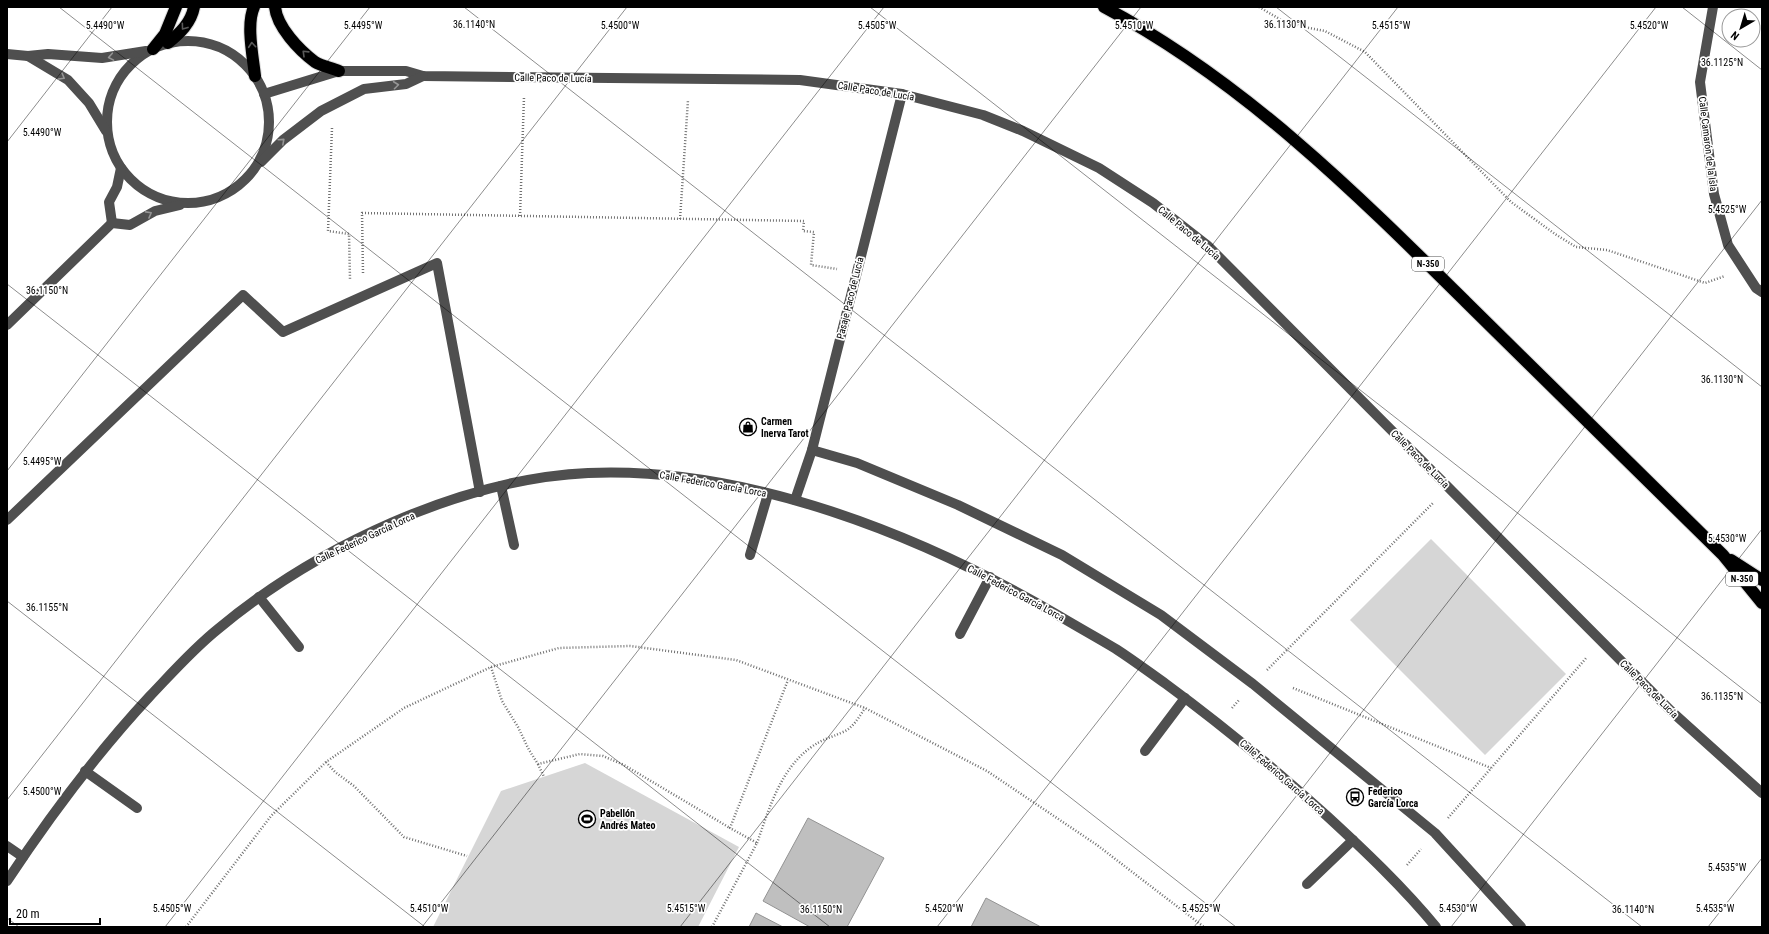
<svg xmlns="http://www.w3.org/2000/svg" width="1769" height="934" viewBox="0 0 1769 934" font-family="'Roboto Condensed',sans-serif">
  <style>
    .green { fill: #d6d6d6 }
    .building { fill: #bfbfbf; stroke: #939393 }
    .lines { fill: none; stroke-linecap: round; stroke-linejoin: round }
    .highway-casing { stroke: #dbdbdb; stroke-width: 14 }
    .path { stroke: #717171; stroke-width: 2.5; stroke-dasharray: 1 2; stroke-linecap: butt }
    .minor { stroke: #4f4f4f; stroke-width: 10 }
    .highway { stroke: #000; stroke-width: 12 }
    .oneway { stroke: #595959 }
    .oneway2 { stroke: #959595 }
    .ticks { fill: none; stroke: #000; stroke-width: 1; stroke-opacity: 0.45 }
    .labels { text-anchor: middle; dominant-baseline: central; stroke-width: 3.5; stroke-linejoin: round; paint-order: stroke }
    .shield { fill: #fff; stroke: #4c4c4c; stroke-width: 1 }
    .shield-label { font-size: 9px; font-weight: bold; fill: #000 }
    .street-label { font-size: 10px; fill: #000; stroke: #fff }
    .poi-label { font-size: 10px; font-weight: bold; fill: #000; stroke: #fff; text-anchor: start }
    .ticks-label { font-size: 10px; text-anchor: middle; fill: #000; stroke: #fff; stroke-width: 3.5; stroke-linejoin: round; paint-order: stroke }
  </style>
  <rect width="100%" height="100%" fill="#fff"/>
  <!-- green -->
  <g class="green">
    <path d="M 1431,539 L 1566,674 L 1485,755 L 1350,620 Z"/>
    <path d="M 585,763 L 739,847 L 698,927 L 433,927 L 501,791 Z"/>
  </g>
  <!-- building -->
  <g class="building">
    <path d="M 808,818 L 884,858 L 847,927 L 810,927 L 763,901 Z"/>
    <path d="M 986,898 L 1041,927 L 971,927 Z"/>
    <path d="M 756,913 L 783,927 L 749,927 Z"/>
  </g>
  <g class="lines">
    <!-- highway casing -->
    <g class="highway-casing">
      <g id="highway">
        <path d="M 254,7 C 246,24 253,57 255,76"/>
        <path d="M 275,7 C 277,27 299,50 315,62 C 321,66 332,68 339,71"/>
        <path d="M 1104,7 C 1242,80 1355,192 1465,301 C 1551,385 1637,470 1723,555 L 1762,603"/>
        <path d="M 168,43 C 180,33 191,23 194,7"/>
        <path d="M 153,49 L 165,34 L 176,7"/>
        <path d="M 1731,560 L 1762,580"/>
      </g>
    </g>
    <!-- path -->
    <g class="path">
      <path d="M 1259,7 L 1288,24 L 1325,31 L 1365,52 L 1511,202 L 1555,234 L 1576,247 L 1607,250 L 1705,283 L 1725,276"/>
      <path d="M 332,128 L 328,231 L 349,234 L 350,279"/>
      <path d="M 520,216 L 524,97"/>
      <path d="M 680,219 L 688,100"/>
      <path d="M 363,273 L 362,213 L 804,221 L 803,231 L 814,232 L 811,265 L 837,269"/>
      <path d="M 491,667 L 502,701 L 518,727 L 529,750 L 538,764 L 580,754 L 603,756 L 624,765 L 730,828"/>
      <path d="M 1267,670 L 1434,502"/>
      <path d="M 1293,688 L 1491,768"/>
      <path d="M 1232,708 L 1239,700"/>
      <path d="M 326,762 L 335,772 L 354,786 L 404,837 L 467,856"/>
      <path d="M 538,764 L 544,777"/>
      <path d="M 1448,818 L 1587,657"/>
      <path d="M 757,843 C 769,809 780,770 810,748 C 822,739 830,738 843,732 C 853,728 859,717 865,708"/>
      <path d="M 1407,865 L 1421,849"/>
      <path d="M 186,927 L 271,816 L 326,762 L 404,708 L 491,667 L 559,648 L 630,646 L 736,660 L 865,708 L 987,771 L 1097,845 L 1204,927"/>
      <path d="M 712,927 L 757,843 L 730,828 L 788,680"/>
    </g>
    <!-- minor -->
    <g class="minor">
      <path d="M 1713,7 L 1700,82 L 1714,194 L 1728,245 L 1756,288 L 1762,292"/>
      <circle cx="188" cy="122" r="81"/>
      <path d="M 7,54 L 28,56 L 48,54 L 102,58 L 146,51"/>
      <path d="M 28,56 L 68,80 L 89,103 L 106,131"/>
      <path d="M 264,94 L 339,71 L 406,71 L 423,76 L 800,80 L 902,94 L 983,115 L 1023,131 L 1099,168 L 1153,203 L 1208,246 L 1671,711 L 1762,793"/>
      <path d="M 261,162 L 283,140 L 321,111 L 364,89 L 406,84 L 423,76"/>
      <path d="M 112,223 L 109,202 L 117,187 L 121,168"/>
      <path d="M 7,325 L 112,223 L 130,225 L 155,211 L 180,205"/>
      <path d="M 812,450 L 857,463 L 958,505 L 1062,555 L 1161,615 L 1253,684 L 1435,833 L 1521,927"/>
      <path d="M 501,486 L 514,545"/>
      <path d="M 795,500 L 812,450 L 902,94"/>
      <path d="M 7,520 L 243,295 L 283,332 L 437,263 L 480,492"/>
      <path d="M 750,555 L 768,494"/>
      <path d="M 259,597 L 299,647"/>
      <path d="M 960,634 L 990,577"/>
      <path d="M 1145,751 L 1185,698"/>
      <path d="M 85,771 L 137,808"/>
      <path d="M 7,846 L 23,857"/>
      <path d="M 7,881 C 50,816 97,753 150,696 C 172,673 193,649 218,629 C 315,548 460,479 588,473 C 748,466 920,535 1056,614 C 1076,626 1096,637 1116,649 C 1133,660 1149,672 1166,684 C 1222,725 1275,769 1327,816 C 1365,851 1403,887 1436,927"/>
      <path d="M 1307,884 L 1353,840"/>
    </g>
    <!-- highway -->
    <use href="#highway" class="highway"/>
  </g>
  <!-- one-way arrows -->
  <defs><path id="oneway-chevron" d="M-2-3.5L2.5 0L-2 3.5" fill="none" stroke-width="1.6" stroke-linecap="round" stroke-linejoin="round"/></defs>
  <g class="oneway">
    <use href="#oneway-chevron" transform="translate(184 27) rotate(126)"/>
    <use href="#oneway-chevron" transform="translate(252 45) rotate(-95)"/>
    <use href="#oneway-chevron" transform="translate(305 53) rotate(-136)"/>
  </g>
  <g class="oneway2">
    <use href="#oneway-chevron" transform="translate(111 57) rotate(170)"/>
    <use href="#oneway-chevron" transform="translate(62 77) rotate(30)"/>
    <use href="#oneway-chevron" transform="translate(396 85) rotate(-7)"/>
    <use href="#oneway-chevron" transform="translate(282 141) rotate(-42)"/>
    <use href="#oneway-chevron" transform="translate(149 214) rotate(-29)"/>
  </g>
  <!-- ticks -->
  <path class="ticks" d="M 59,7 L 1236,927M 464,7 L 1642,927M 870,7 L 1762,704M 1276,7 L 1762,387M 1682,7 L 1762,70M 7,142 L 112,7M 7,284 L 830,927M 7,471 L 370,7M 7,601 L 425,927M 7,800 L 627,7M 7,918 L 19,927M 165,927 L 884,7M 422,927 L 1141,7M 680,927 L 1398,7M 937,927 L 1656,7M 1194,927 L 1762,200M 1451,927 L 1762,529M 1708,927 L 1762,858"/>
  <!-- icons -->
  <defs>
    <g id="shop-ring" transform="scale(0.9)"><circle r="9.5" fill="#fff" stroke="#000" stroke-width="1.5"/><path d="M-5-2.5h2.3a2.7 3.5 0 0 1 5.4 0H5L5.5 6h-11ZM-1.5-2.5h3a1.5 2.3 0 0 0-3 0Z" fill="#000"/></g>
    <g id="bus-ring" transform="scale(0.9)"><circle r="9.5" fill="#fff" stroke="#000" stroke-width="1.5"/><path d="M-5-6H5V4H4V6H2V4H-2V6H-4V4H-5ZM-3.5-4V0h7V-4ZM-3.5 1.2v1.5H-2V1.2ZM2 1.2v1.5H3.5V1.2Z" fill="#000"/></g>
    <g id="stadium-ring" transform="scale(0.9)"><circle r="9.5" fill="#fff" stroke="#000" stroke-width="1.5"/><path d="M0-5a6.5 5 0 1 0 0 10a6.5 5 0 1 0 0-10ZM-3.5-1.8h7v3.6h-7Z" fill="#000"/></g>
  </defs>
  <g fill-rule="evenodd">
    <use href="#shop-ring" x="748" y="427"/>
    <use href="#bus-ring" x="1355" y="797"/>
    <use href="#stadium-ring" x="587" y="819"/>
  </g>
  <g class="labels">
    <!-- shield labels -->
    <g class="shield">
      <rect x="1412" y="257" width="32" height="14" rx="3"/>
      <rect x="1726" y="572" width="32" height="14" rx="3"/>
    </g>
    <g class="shield-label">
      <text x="1428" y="264">N-350</text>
      <text x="1742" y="579">N-350</text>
    </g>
    <!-- street labels -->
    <g class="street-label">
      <text transform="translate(553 78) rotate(1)">Calle Paco de Lucía</text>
      <text transform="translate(876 91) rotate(9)">Calle Paco de Lucía</text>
      <text transform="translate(1708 144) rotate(83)">Calle Camarón de la Isla</text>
      <text transform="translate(1189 233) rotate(40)">Calle Paco de Lucía</text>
      <text transform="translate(850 298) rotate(-76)">Pasaje Paco de Lucía</text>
      <text transform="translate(1420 459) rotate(45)">Calle Paco de Lucía</text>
      <text transform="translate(713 484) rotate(10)">Calle Federico García Lorca</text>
      <text transform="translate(365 538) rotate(-25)">Calle Federico García Lorca</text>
      <text transform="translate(1016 593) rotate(28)">Calle Federico García Lorca</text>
      <text transform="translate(1649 689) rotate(45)">Calle Paco de Lucía</text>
      <text transform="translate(1282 777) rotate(41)">Calle Federico García Lorca</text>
    </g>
    <!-- poi labels -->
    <g class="poi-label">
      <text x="761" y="421">Carmen<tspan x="761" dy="12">Inerva Tarot</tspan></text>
      <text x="1368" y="791">Federico<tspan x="1368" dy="12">García Lorca</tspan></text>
      <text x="600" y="813">Pabellón<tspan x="600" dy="12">Andrés Mateo</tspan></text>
    </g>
  </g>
  <g class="ticks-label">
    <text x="474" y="28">36.1140°N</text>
    <text x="1285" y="28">36.1130°N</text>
    <text x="363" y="29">5.4495°W</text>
    <text x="105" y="29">5.4490°W</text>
    <text x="620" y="29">5.4500°W</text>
    <text x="877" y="29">5.4505°W</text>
    <text x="1134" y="29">5.4510°W</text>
    <text x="1391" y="29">5.4515°W</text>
    <text x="1649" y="29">5.4520°W</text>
    <text x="1722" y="66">36.1125°N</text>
    <text x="42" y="136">5.4490°W</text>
    <text x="1727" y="213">5.4525°W</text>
    <text x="47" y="294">36.1150°N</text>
    <text x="1722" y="383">36.1130°N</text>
    <text x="42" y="465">5.4495°W</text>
    <text x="1727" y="542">5.4530°W</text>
    <text x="47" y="611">36.1155°N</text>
    <text x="1722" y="700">36.1135°N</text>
    <text x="42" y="795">5.4500°W</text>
    <text x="1727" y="871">5.4535°W</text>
    <text x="172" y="912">5.4505°W</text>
    <text x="429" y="912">5.4510°W</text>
    <text x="686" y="912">5.4515°W</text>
    <text x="944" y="912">5.4520°W</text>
    <text x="1201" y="912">5.4525°W</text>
    <text x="1458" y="912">5.4530°W</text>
    <text x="1715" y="912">5.4535°W</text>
    <text x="821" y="913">36.1150°N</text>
    <text x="1633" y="913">36.1140°N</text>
  </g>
  <!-- border -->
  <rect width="1769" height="934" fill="none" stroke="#000000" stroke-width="16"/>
  <!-- north arrow -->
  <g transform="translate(1741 28) rotate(218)"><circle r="19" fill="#ffffff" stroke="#999999"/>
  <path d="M0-3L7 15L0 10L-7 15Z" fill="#000000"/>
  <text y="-6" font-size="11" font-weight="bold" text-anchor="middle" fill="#000000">N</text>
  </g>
  <!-- scale -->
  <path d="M10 918v6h90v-6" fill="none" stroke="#000000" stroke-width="2"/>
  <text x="16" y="918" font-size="12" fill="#000000" stroke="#ffffff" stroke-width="3" paint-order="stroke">20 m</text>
</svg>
